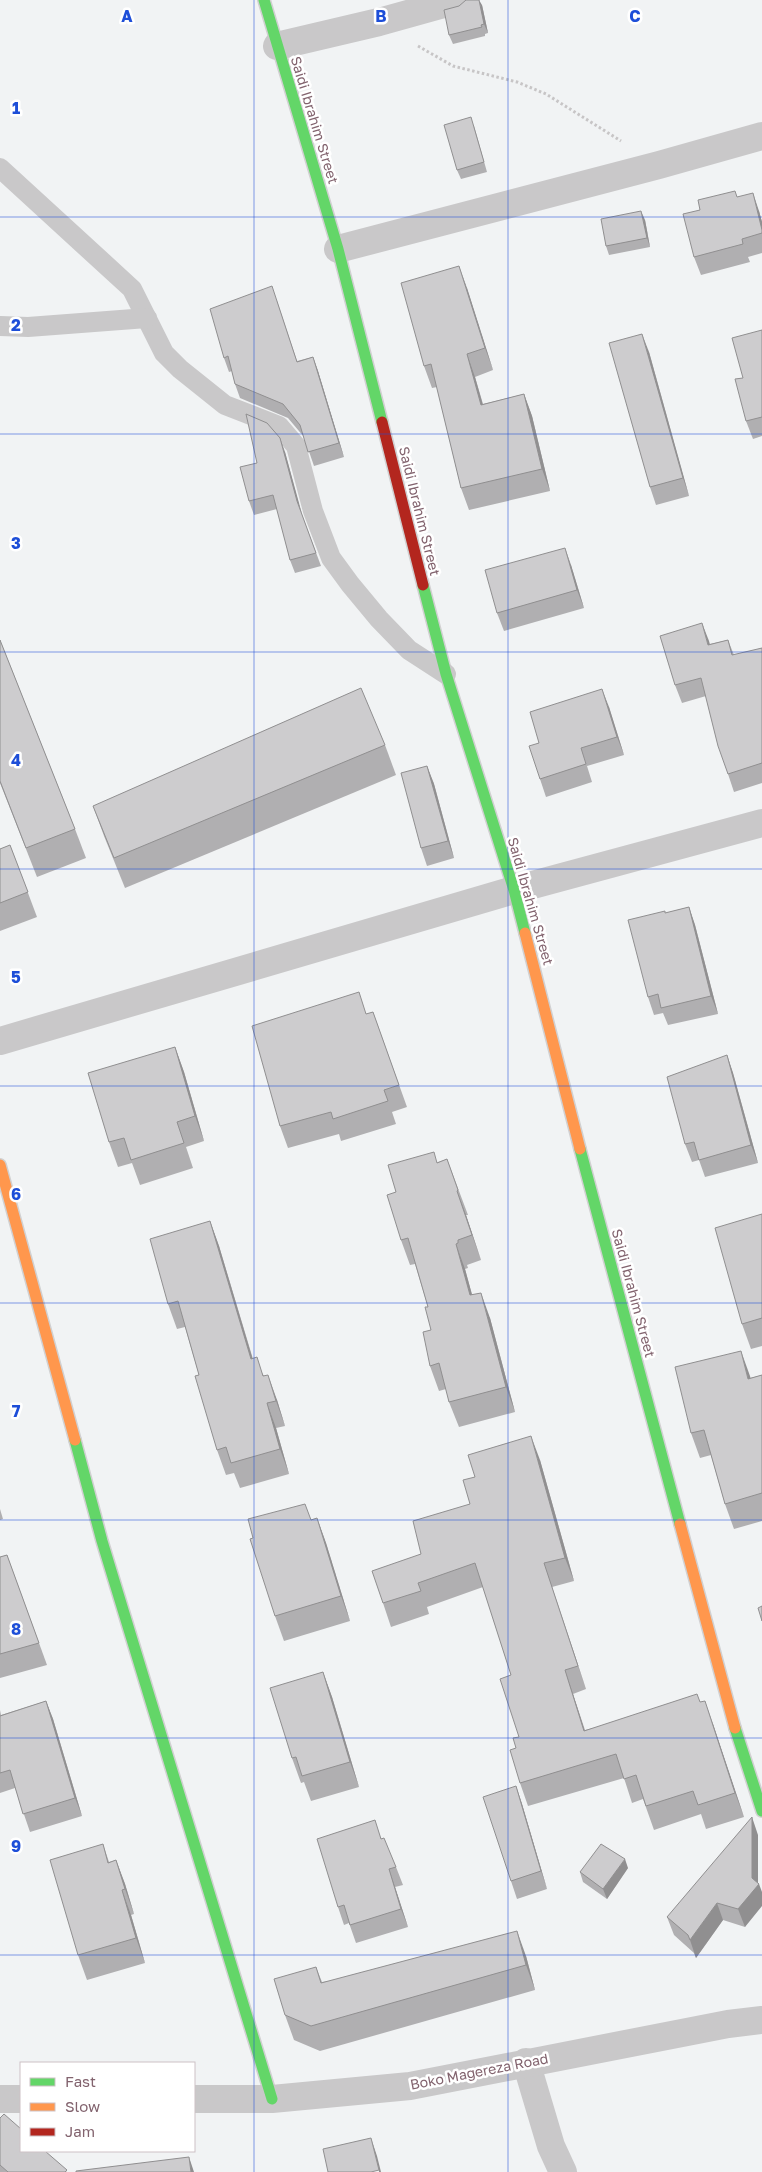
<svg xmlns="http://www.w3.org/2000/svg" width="762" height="2172" viewBox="0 0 762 2172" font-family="'Golos Text',sans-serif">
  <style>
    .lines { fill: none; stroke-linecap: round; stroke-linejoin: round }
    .fast-casing { stroke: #d1d0d1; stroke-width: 14 }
    .slow-casing { stroke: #d1d0d1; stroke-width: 14 }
    .jam-casing { stroke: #d1d0d1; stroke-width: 14 }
    .path { stroke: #c7c5c6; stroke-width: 3; stroke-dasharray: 2.5 2.5; stroke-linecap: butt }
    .lane { stroke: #c9c8c9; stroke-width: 20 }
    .street { stroke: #c9c8c9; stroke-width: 28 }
    .fast { stroke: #63d668; stroke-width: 11 }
    .slow { stroke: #ff974d; stroke-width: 11 }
    .jam { stroke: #b3261e; stroke-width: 11 }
    .wall { fill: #b0afb1 }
    .shaded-wall { fill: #908f90 }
    .building { fill: #cdccce; stroke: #908f90 }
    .grid { fill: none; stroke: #1d4ed8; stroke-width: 1; stroke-opacity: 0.55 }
    .labels { text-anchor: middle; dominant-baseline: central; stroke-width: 5; stroke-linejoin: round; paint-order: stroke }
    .street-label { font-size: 14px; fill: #82636e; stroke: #fff }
    .grid-label { font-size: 16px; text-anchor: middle; font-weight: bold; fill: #1d4ed8; stroke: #fff; stroke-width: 5; stroke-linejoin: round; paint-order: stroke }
  </style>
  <rect width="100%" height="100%" fill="#f1f3f4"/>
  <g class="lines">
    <!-- fast casing -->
    <g class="fast-casing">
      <g id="fast">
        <path d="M 264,0 L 338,249 L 382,422"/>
        <path d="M 423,585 L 446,674 L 514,890 L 525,933"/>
        <path d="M 580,1149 L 680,1524"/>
        <path d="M 75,1440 L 102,1541 L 272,2099"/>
        <path d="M 735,1728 L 762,1811"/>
      </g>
    </g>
    <!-- slow casing -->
    <g class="slow-casing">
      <g id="slow">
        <path d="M 525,933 L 580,1149"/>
        <path d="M 0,1165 L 75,1440"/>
        <path d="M 680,1524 L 735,1728"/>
      </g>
    </g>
    <!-- jam casing -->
    <g class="jam-casing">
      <path id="jam" d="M 382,422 L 423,585"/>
    </g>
    <!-- path -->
    <path class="path" d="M 418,46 L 453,66 L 517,82 L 546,94 L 621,141"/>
    <!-- lane -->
    <g class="lane">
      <path d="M 0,168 L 132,289 L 164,353 L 180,369 L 225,405 L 279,426 L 296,446 L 313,511 L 331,558 L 350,584 L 379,619 L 409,650 L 446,674"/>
      <path d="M 0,326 L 28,327 L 147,318"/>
    </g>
    <!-- street -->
    <g class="street">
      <path d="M 277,46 L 379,22 L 458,0"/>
      <path d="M 338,249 L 659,165 L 762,136"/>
      <path d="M 0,1041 L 514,890 L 762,823"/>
      <path d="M 526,2062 L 551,2146 L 563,2172"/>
      <path d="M 0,2099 L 21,2099"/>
      <path d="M 194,2099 L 272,2099 L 410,2086 L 728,2024 L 762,2020"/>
    </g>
    <!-- fast -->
    <use href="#fast" class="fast"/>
    <!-- slow -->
    <use href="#slow" class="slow"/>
    <!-- jam -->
    <use href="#jam" class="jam"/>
  </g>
  <!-- wall -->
  <g class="wall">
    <path d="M 482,5 L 488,33 L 485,34 L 485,36 L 453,44 L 449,35 Z"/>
    <path d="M 474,126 L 487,172 L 461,179 L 457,170 Z"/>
    <path d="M 738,197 L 759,211 L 762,222 L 762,253 L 748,257 L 750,262 L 701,275 L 694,257 L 700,210 Z"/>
    <path d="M 645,220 L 650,247 L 609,255 L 606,246 Z"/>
    <path d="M 467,288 L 493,370 L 475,377 L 483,404 L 524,394 L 532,416 L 550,491 L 469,510 L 461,488 L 437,387 L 432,388 L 424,366 Z"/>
    <path d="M 277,301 L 297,361 L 313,357 L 318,371 L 344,457 L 314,466 L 304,437 L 288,418 L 240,398 L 235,384 L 232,371 L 229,372 L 224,358 Z"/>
    <path d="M 762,330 L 762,436 L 753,439 L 746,421 L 743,378 Z"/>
    <path d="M 649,352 L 689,496 L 656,505 L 650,487 Z"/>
    <path d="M 285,452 L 301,512 L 321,566 L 295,573 L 290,560 L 277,509 L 254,515 L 249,501 L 257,463 Z"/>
    <path d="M 571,565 L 584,608 L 504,631 L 497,613 Z"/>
    <path d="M 0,640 L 75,829 L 86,858 L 37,877 L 0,783 Z"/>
    <path d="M 728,640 L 734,655 L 762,648 L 762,783 L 734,792 L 728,774 L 706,696 L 682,703 L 675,685 L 710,644 Z"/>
    <path d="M 609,707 L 624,755 L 587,766 L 592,782 L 546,797 L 540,779 L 539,743 Z"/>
    <path d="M 385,745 L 396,775 L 125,888 L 104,836 L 93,806 Z"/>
    <path d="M 427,766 L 434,784 L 454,858 L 427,866 L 421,848 Z"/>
    <path d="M 10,845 L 37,917 L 0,931 L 0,849 Z"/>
    <path d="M 689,907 L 695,925 L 718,1014 L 668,1025 L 663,1013 L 654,1015 L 648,997 L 666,913 Z"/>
    <path d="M 373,1012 L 407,1107 L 392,1112 L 396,1124 L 341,1141 L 339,1134 L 288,1148 L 280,1126 L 367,1014 Z"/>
    <path d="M 175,1047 L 184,1072 L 204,1141 L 186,1147 L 193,1168 L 140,1185 L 132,1163 L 118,1167 L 109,1142 Z"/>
    <path d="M 727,1055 L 733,1073 L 758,1163 L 705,1177 L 699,1160 L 692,1162 L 685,1144 Z"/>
    <path d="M 447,1159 L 468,1215 L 466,1215 L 481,1260 L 467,1265 L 468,1268 L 465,1269 L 472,1295 L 490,1318 L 515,1412 L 459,1427 L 449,1402 L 446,1389 L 439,1391 L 430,1366 L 431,1330 L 428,1307 L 415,1264 L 410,1265 L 401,1240 L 396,1192 L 438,1162 Z"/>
    <path d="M 762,1214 L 762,1346 L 751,1349 L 742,1324 Z"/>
    <path d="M 210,1221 L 219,1246 L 253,1359 L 264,1376 L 277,1400 L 285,1426 L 276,1428 L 289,1474 L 240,1488 L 234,1473 L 226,1475 L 217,1450 L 199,1375 L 185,1327 L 177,1329 L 168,1304 Z"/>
    <path d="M 762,1375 L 762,1521 L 734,1529 L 725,1504 L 711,1455 L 700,1458 L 691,1433 L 750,1378 Z"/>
    <path d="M 540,1460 L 574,1581 L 552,1587 L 586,1689 L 573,1694 L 585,1730 L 700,1702 L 713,1724 L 744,1817 L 706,1829 L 701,1814 L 654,1830 L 643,1799 L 632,1803 L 624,1778 L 528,1806 L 520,1783 L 516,1748 L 519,1737 L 511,1675 L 483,1587 L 427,1607 L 429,1614 L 391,1627 L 383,1603 L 421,1554 L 470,1504 Z"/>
    <path d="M 0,1509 L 3,1519 L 0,1520 Z"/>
    <path d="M 317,1518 L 326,1543 L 350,1621 L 284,1641 L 275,1616 L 311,1520 Z"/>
    <path d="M 7,1555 L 47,1665 L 0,1678 L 0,1557 Z"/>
    <path d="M 323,1672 L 332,1697 L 359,1787 L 311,1801 L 304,1782 L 301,1783 L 292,1758 Z"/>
    <path d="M 46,1701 L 53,1719 L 82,1816 L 30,1832 L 15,1788 L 0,1793 L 0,1710 L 1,1715 Z"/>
    <path d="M 516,1786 L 522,1804 L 547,1889 L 517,1899 L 511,1881 Z"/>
    <path d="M 758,1835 L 758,1884 L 745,1927 L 723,1920 L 696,1958 L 694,1953 L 674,1935 L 667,1917 Z"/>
    <path d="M 381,1838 L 396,1867 L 403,1885 L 395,1887 L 408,1927 L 356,1943 L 349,1923 L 344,1925 L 338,1907 Z"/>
    <path d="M 103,1844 L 109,1862 L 116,1860 L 125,1884 L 134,1914 L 131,1915 L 145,1963 L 87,1980 L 78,1955 Z"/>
    <path d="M 628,1868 L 607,1899 L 583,1882 L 580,1872 Z"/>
    <path d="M 526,1956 L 535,1990 L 320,2051 L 294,2040 L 285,2015 L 316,1967 L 322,1982 Z"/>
    <path d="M 0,2118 L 67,2172 L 0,2172 Z"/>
  </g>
  <!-- shaded-wall -->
  <g class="shaded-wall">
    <path d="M 479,0 L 482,5 L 488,33 L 484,24 Z"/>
    <path d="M 753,193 L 759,211 L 762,222 L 762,230 Z"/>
    <path d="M 641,211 L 645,220 L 650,247 L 647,238 Z"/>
    <path d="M 459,266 L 467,288 L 493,370 L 485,348 Z"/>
    <path d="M 642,334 L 649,352 L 689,496 L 683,478 Z"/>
    <path d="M 467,354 L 475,377 L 489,427 L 481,405 Z"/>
    <path d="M 313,357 L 318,371 L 344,457 L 339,443 Z"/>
    <path d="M 524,394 L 532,416 L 550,491 L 542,469 Z"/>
    <path d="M 280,438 L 285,452 L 302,514 L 297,501 Z"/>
    <path d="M 565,548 L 571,565 L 584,608 L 577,590 Z"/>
    <path d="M 702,623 L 709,641 L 715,663 L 708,645 Z"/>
    <path d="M 602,689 L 609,707 L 624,755 L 617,737 Z"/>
    <path d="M 427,766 L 434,784 L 454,858 L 448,841 Z"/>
    <path d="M 689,907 L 695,925 L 718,1014 L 711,996 Z"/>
    <path d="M 175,1047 L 184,1072 L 204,1141 L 195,1116 Z"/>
    <path d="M 727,1055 L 733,1073 L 758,1163 L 751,1145 Z"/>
    <path d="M 457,1191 L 466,1215 L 481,1260 L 472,1235 Z"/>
    <path d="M 210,1221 L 219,1246 L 260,1384 L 251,1359 Z"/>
    <path d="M 456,1244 L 465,1269 L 479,1320 L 470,1295 Z"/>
    <path d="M 481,1293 L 490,1318 L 515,1412 L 506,1387 Z"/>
    <path d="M 741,1351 L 750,1376 L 757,1404 L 748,1379 Z"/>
    <path d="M 268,1375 L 277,1400 L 285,1426 L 276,1401 Z"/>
    <path d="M 267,1403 L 276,1428 L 289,1474 L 280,1449 Z"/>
    <path d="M 531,1436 L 540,1460 L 574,1581 L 565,1558 Z"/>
    <path d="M 317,1518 L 326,1543 L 350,1621 L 341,1596 Z"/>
    <path d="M 544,1563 L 586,1689 L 578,1666 Z"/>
    <path d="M 565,1670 L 573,1694 L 592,1754 L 584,1731 Z"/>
    <path d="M 323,1672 L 332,1697 L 359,1787 L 350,1762 Z"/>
    <path d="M 46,1701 L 53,1719 L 82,1816 L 75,1798 Z"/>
    <path d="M 705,1701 L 713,1724 L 744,1817 L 735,1793 Z"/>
    <path d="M 516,1786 L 522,1804 L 547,1889 L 541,1871 Z"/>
    <path d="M 752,1817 L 758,1835 L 758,1885 L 759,1884 L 762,1892 L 762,1906 L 745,1927 L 738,1909 L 752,1878 Z"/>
    <path d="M 625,1859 L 628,1868 L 607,1899 L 603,1889 Z"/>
    <path d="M 116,1860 L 125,1884 L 134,1914 L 125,1889 Z"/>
    <path d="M 389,1869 L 395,1887 L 408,1927 L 401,1909 Z"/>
    <path d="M 122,1890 L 131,1915 L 145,1963 L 136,1938 Z"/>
    <path d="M 717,1903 L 723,1920 L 696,1958 L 690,1940 Z"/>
    <path d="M 517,1931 L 526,1956 L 535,1990 L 526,1965 Z"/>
    <path d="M 371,2138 L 377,2156 L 381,2172 L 379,2172 L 379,2170 Z"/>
    <path d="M 189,2157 L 194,2172 L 191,2172 Z"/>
  </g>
  <!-- building -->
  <g class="building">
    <path d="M 466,0 L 479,0 L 484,24 L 481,25 L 482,27 L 449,35 L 444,10 L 459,6 Z"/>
    <path d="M 471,117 L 484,162 L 457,170 L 444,125 Z"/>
    <path d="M 735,191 L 737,197 L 753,193 L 762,230 L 762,233 L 742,239 L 743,244 L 694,257 L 683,214 L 700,210 L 698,200 Z"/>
    <path d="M 641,211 L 647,238 L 606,246 L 601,219 Z"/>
    <path d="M 459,266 L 485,348 L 467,354 L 481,405 L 524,394 L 542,469 L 461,488 L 431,364 L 424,366 L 401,283 Z"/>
    <path d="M 272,286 L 297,362 L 313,357 L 339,443 L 308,452 L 300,425 L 283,404 L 235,384 L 228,356 L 224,358 L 210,309 Z"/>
    <path d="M 762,330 L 762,417 L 746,421 L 735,379 L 743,378 L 732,338 Z"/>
    <path d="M 642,334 L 683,478 L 650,487 L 609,343 Z"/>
    <path d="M 246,414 L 267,423 L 280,438 L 297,501 L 316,553 L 290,560 L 273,495 L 249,501 L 240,467 L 257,463 Z"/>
    <path d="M 565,548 L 577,590 L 497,613 L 485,570 Z"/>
    <path d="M 702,623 L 708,645 L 728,640 L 732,655 L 762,648 L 762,763 L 728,774 L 718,746 L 701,678 L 675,685 L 660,636 Z"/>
    <path d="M 0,640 L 75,829 L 26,848 L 0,781 Z"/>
    <path d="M 361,688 L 385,745 L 114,858 L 93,806 Z"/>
    <path d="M 602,689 L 617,737 L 581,748 L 586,764 L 540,779 L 529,746 L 539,743 L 530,712 Z"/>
    <path d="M 427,766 L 448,841 L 421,848 L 401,773 Z"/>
    <path d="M 10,845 L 28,892 L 0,903 L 0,849 Z"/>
    <path d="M 689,907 L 711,996 L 661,1008 L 658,994 L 648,997 L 628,920 L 665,911 L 665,913 Z"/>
    <path d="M 359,992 L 366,1014 L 373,1012 L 399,1085 L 384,1090 L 388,1101 L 333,1119 L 331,1112 L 280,1126 L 252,1026 Z"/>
    <path d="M 175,1047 L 195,1116 L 177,1122 L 184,1143 L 131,1160 L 124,1138 L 109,1142 L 88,1073 Z"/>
    <path d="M 727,1055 L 751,1145 L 699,1160 L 694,1142 L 685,1144 L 667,1077 Z"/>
    <path d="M 434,1152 L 437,1163 L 447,1159 L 458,1190 L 457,1191 L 472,1235 L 458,1240 L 458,1243 L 456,1244 L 470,1295 L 481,1293 L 506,1387 L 449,1402 L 439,1363 L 430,1366 L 423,1332 L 431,1330 L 425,1307 L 428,1307 L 408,1238 L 401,1240 L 387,1195 L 396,1192 L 388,1165 Z"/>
    <path d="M 762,1214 L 762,1318 L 742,1324 L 715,1228 Z"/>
    <path d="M 210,1221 L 251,1359 L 257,1357 L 263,1376 L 268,1375 L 276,1401 L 267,1403 L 280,1449 L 231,1463 L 226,1447 L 217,1450 L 195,1376 L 199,1375 L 178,1301 L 168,1304 L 150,1239 Z"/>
    <path d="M 741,1351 L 748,1379 L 762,1375 L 762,1493 L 725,1504 L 704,1430 L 691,1433 L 675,1367 Z"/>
    <path d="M 531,1436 L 565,1558 L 544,1563 L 578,1666 L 565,1670 L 584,1731 L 697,1694 L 700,1702 L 705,1701 L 735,1793 L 698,1805 L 693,1791 L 646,1806 L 636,1775 L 624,1779 L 616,1754 L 520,1783 L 510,1750 L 516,1748 L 513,1738 L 519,1737 L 500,1679 L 511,1675 L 475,1563 L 418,1583 L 421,1591 L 383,1603 L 372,1571 L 421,1554 L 413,1521 L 470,1504 L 463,1480 L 475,1477 L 468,1455 Z"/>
    <path d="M 305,1504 L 311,1520 L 317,1518 L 341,1596 L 275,1616 L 250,1539 L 253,1538 L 248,1519 Z"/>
    <path d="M 7,1555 L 39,1643 L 0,1654 L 0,1557 Z"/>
    <path d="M 762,1606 L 762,1621 L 758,1608 Z"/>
    <path d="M 323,1672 L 350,1762 L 302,1776 L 296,1757 L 292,1758 L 270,1688 Z"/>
    <path d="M 46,1701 L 75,1798 L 23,1814 L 10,1770 L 0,1773 L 0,1716 Z"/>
    <path d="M 516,1786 L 541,1871 L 511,1881 L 483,1797 Z"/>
    <path d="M 752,1817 L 752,1878 L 759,1884 L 738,1909 L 717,1903 L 690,1940 L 688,1935 L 667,1917 Z"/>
    <path d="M 375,1820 L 381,1839 L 384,1838 L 396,1867 L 389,1869 L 401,1909 L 350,1925 L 344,1905 L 338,1907 L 317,1839 Z"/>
    <path d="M 103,1844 L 108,1863 L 116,1860 L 125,1889 L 122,1890 L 136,1938 L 78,1955 L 50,1860 Z"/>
    <path d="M 601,1844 L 625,1859 L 603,1889 L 580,1872 Z"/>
    <path d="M 517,1931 L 526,1965 L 311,2026 L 285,2015 L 274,1979 L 316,1967 L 321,1983 Z"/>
    <path d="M 4,2114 L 21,2129 L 21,2151 L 45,2151 L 67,2170 L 65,2172 L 8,2172 L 0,2165 L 0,2118 Z"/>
    <path d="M 371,2138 L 379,2170 L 371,2172 L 328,2172 L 323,2149 Z"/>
    <path d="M 189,2157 L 191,2172 L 76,2172 L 76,2171 Z"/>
  </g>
  <!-- grid -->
  <path class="grid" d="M 254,0 L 254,2172M 508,0 L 508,2172M 0,217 L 762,217M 0,434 L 762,434M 0,652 L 762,652M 0,869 L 762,869M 0,1086 L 762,1086M 0,1303 L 762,1303M 0,1520 L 762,1520M 0,1738 L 762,1738M 0,1955 L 762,1955"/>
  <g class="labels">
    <!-- street labels -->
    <g class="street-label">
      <text transform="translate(315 120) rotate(73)">Saidi Ibrahim Street</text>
      <text transform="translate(420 511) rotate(76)">Saidi Ibrahim Street</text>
      <text transform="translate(531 901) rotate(74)">Saidi Ibrahim Street</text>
      <text transform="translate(634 1293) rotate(75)">Saidi Ibrahim Street</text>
      <text transform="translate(479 2071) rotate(-11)">Boko Magereza Road</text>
    </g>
  </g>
  <g class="grid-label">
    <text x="127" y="22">A</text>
    <text x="381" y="22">B</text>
    <text x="635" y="22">C</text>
    <text x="16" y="114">1</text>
    <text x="16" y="331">2</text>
    <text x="16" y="549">3</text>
    <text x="16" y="766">4</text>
    <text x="16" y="983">5</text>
    <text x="16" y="1200">6</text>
    <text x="16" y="1417">7</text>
    <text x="16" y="1635">8</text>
    <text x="16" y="1852">9</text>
  </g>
  <!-- legend -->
  <rect x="20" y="2062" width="175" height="90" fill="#ffffff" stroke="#cdc1c5"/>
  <rect x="30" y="2078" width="25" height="8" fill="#63d668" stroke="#cdc1c5"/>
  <text x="65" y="2087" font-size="15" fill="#82636e">Fast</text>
  <rect x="30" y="2103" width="25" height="8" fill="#ff974d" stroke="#cdc1c5"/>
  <text x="65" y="2112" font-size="15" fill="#82636e">Slow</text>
  <rect x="30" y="2128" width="25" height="8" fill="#b3261e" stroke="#cdc1c5"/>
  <text x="65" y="2137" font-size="15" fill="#82636e">Jam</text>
</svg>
